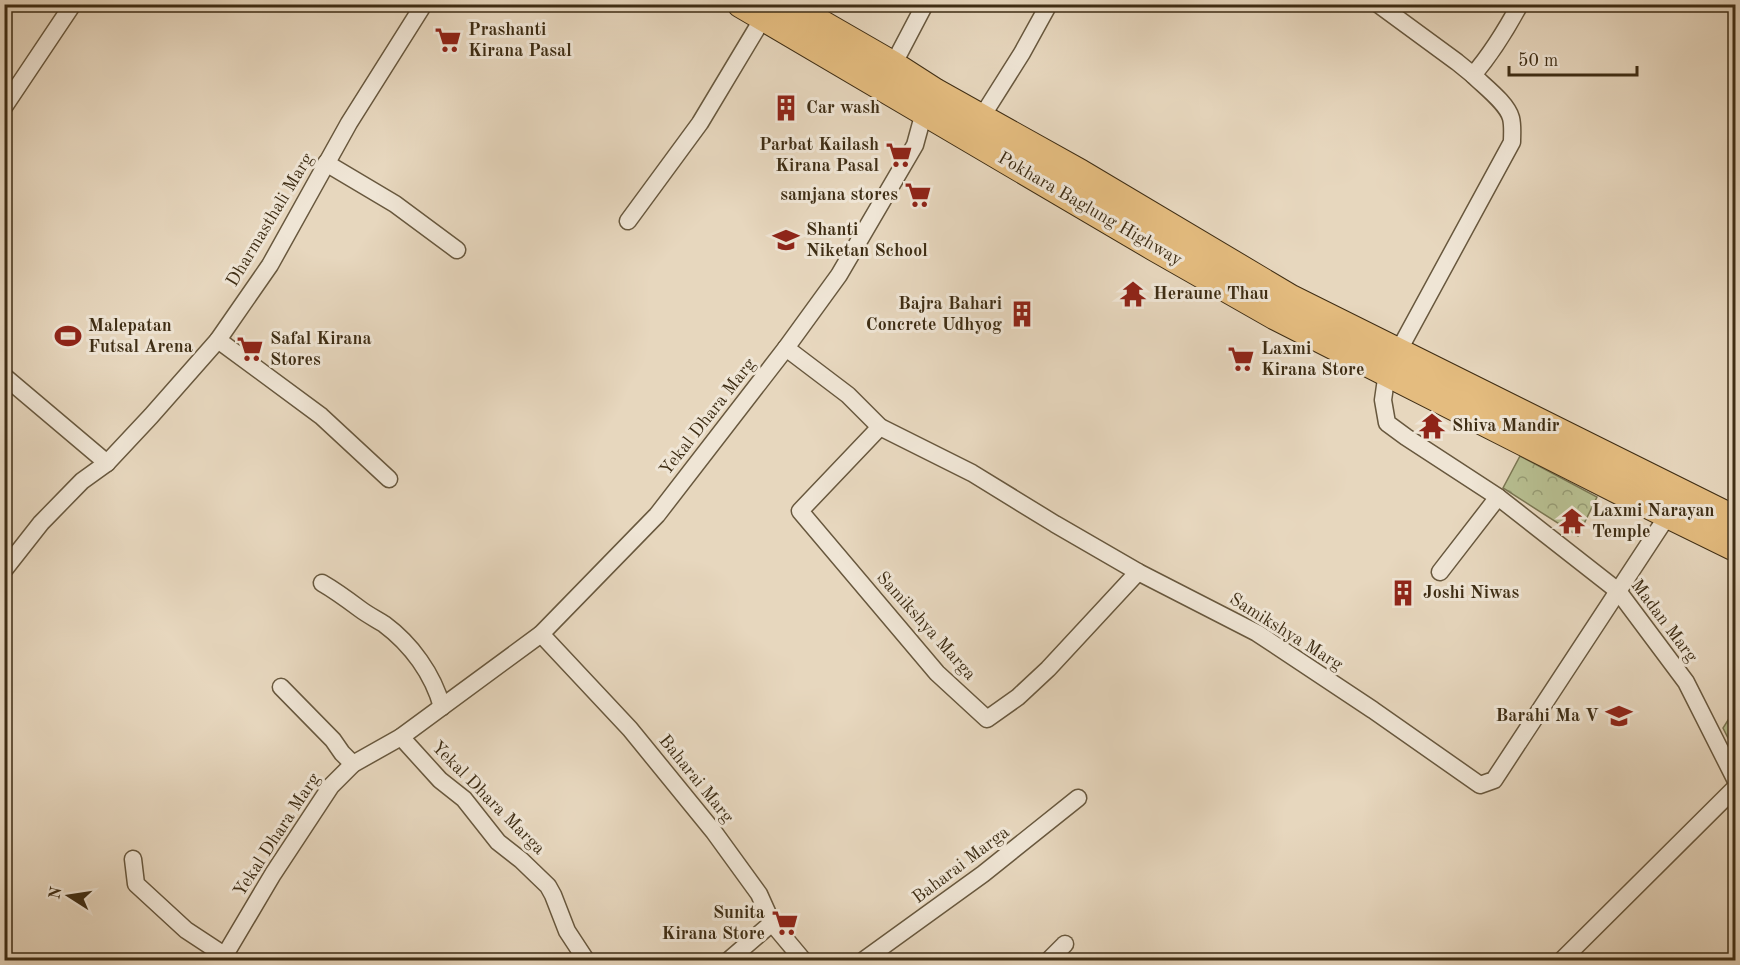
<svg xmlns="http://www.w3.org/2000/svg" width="1740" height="965" viewBox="0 0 1740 965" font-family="'Old Standard TT',serif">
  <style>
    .park { fill: url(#park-crowns); stroke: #7a7652; stroke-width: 1.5 }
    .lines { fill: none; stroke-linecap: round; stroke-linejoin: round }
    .minor-casing { stroke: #68583e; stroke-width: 19 }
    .trunk-casing { stroke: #3e2d14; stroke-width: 29 }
    .minor { stroke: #efe5d5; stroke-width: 16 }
    .trunk { stroke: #e4bc7f; stroke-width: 27 }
    .labels { text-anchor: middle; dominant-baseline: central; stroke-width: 6; stroke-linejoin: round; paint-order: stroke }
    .poi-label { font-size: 18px; font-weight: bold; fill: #3e2d14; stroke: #efe5d5; text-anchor: start }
    .street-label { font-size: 18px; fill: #3e2d14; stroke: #efe5d5 }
  </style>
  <defs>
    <pattern id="park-crowns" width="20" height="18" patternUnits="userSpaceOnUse" patternTransform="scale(1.5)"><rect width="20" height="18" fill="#b7be90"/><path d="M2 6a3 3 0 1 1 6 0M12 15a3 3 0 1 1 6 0" fill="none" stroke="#969b74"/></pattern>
  </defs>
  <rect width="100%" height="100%" fill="#e7d7be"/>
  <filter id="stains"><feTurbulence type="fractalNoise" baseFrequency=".00333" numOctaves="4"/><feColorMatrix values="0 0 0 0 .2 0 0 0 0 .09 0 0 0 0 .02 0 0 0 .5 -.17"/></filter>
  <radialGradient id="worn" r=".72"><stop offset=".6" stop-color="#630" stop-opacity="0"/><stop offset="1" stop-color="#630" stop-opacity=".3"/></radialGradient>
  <!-- park -->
  <g class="park">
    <path d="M 1520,456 L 1597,497 L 1578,536 L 1503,488 Z"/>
    <path d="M 1735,709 L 1735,752 L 1723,728 Z"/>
  </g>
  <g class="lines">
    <!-- minor casing -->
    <g class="minor-casing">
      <g id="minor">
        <path d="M 1378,4 L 1457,62 L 1473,75"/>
        <path d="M 1520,4 C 1506,30 1492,53 1473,75 C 1484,86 1507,103 1511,118 C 1513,126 1512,134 1512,142 L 1387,372 L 1383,400 L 1387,423 L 1406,437 L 1498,497 L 1618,591 L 1686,682 L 1736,781"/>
        <path d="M 893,65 L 925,4"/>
        <path d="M 4,107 L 73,4"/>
        <path d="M 981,118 L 1022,53 L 1049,4"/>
        <path d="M 326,163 L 395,204 L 457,250"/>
        <path d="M 628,221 L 700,123 L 763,18"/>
        <path d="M 218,340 L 321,416 L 389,479"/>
        <path d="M 786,348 L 848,395 L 880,427 L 972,473 L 1055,524 L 1138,572 L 1257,633 L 1373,710 L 1480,785 L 1494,780 L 1668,515"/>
        <path d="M 4,376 L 107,463"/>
        <path d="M 880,427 L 800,511 L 937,673 L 987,719 L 1018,697 L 1048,669 L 1138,572"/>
        <path d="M 4,570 L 41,523 L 82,481 L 107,463 L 151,416 L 218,340 L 270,265 L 349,123 L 424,4"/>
        <path d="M 1440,572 L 1498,497"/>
        <path d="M 322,583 C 336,591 348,600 360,609 C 368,615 376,619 384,624 C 411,644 433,674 442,707"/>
        <path d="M 541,634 L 630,729 L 714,832 L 759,894 L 772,923 L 803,960"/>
        <path d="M 281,687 L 333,740 L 342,753 L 353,764"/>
        <path d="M 401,737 L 440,780 L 464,799 L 498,842 L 521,860 L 548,886 L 553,895 L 567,931 L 586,960"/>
        <path d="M 133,859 L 136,884 L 186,930 L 224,955"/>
        <path d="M 222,960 L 273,874 L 331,786 L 353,764 L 401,737 L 541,634 L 657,515 L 786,348 L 839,275 L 915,145 L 924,112 L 929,104"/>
        <path d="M 729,960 L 772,923"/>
        <path d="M 864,960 L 983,874 L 1078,798"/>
        <path d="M 1049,960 L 1065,944"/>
        <path d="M 1562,960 L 1736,787"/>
      </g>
    </g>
    <!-- trunk casing -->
    <g class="trunk-casing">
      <g id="trunk">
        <path d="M 741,4 L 1154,247 L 1275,316 L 1628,495 L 1736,548"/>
        <path d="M 787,4 L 893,65 L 935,92 L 1080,173 L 1290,298 L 1736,520"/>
      </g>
    </g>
    <!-- minor -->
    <use href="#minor" class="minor"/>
    <!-- trunk -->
    <use href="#trunk" class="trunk"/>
  </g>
  <!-- icons -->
  <defs>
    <g id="supermarket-bare" transform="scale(2.07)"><path d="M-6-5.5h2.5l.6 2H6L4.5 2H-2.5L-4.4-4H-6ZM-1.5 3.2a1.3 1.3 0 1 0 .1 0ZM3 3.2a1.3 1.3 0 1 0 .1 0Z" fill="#8f2418" stroke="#efe5d5" stroke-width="2.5" paint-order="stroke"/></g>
    <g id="building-bare" transform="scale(2.07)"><path d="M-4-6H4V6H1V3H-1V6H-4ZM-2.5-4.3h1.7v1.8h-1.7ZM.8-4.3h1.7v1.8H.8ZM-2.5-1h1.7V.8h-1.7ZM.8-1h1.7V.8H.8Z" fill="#8f2418" stroke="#efe5d5" stroke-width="2.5" paint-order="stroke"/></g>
    <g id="school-bare" transform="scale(2.07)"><path d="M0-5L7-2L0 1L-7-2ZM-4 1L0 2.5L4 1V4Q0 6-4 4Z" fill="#8f2418" stroke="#efe5d5" stroke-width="2.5" paint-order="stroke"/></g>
    <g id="temple-bare" transform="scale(2.07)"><path d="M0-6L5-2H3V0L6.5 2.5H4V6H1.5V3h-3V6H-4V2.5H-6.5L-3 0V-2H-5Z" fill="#8f2418" stroke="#efe5d5" stroke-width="2.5" paint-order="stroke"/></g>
    <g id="stadium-bare" transform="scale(2.07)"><path d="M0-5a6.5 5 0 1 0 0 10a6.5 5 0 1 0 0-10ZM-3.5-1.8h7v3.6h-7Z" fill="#8f2418" stroke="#efe5d5" stroke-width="2.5" paint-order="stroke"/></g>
  </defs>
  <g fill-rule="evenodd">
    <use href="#supermarket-bare" x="448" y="40"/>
    <use href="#building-bare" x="786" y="108"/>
    <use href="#supermarket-bare" x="899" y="155"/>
    <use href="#supermarket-bare" x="918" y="195"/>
    <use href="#school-bare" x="786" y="240"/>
    <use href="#temple-bare" x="1133" y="294"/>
    <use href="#building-bare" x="1022" y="314"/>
    <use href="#stadium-bare" x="68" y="336"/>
    <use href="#supermarket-bare" x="250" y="349"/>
    <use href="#supermarket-bare" x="1241" y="359"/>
    <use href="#temple-bare" x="1432" y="426"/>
    <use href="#temple-bare" x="1572" y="521"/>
    <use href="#building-bare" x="1403" y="593"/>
    <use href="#school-bare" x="1619" y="716"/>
    <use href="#supermarket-bare" x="785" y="923"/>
  </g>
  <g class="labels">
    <!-- poi labels -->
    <g class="poi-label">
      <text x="468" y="30">Prashanti<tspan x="468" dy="21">Kirana Pasal</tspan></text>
      <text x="806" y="108">Car wash</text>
      <text x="879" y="145" text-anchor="end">Parbat Kailash<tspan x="879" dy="21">Kirana Pasal</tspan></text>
      <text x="898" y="195" text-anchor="end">samjana stores</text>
      <text x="806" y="230">Shanti<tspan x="806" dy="21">Niketan School</tspan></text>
      <text x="1153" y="294">Heraune Thau</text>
      <text x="1002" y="304" text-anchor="end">Bajra Bahari<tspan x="1002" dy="21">Concrete Udhyog</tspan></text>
      <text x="88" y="326">Malepatan<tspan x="88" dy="21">Futsal Arena</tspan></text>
      <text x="270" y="339">Safal Kirana<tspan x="270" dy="21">Stores</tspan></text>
      <text x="1261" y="349">Laxmi<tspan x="1261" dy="21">Kirana Store</tspan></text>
      <text x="1452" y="426">Shiva Mandir</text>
      <text x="1592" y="511">Laxmi Narayan<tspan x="1592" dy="21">Temple</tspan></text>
      <text x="1423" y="593">Joshi Niwas</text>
      <text x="1599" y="716" text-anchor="end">Barahi Ma V</text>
      <text x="765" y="913" text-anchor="end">Sunita<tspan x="765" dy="21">Kirana Store</tspan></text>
    </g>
    <!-- street labels -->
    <g class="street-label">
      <text transform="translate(1090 209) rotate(30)">Pokhara Baglung Highway</text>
      <text transform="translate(270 220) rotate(-59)">Dharmasthali Marg</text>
      <text transform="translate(708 417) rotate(-52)">Yekal Dhara Marg</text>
      <text transform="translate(1664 621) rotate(53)">Madan Marg</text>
      <text transform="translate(926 626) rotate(48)">Samikshya Marga</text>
      <text transform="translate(1286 632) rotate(32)">Samikshya Marg</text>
      <text transform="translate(696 779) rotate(51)">Baharai Marg</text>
      <text transform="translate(488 798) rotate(45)">Yekal Dhara Marga</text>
      <text transform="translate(277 835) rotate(-57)">Yekal Dhara Marg</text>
      <text transform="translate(961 865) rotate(-37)">Baharai Marga</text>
    </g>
  </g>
  <!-- margin -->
  <rect width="1740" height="965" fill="none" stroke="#e7d7be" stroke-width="24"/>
  <rect x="6" y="6" width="1728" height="953" fill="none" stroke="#3e2d14" stroke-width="3"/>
  <rect x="12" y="12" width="1716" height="941" fill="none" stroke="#3e2d14" stroke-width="1.5"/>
  <!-- north arrow -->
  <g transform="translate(69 896) rotate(282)" stroke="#efe5d5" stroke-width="4.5" paint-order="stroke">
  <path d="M0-4.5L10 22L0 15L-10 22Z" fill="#3e2d14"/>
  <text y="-9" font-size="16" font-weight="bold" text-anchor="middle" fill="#3e2d14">N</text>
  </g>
  <!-- scale -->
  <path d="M1509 66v9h128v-9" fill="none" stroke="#3e2d14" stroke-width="3"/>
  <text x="1518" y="66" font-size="18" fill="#3e2d14" stroke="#efe5d5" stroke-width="4.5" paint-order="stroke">50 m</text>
  <rect width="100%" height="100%" filter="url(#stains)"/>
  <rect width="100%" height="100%" fill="url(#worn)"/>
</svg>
